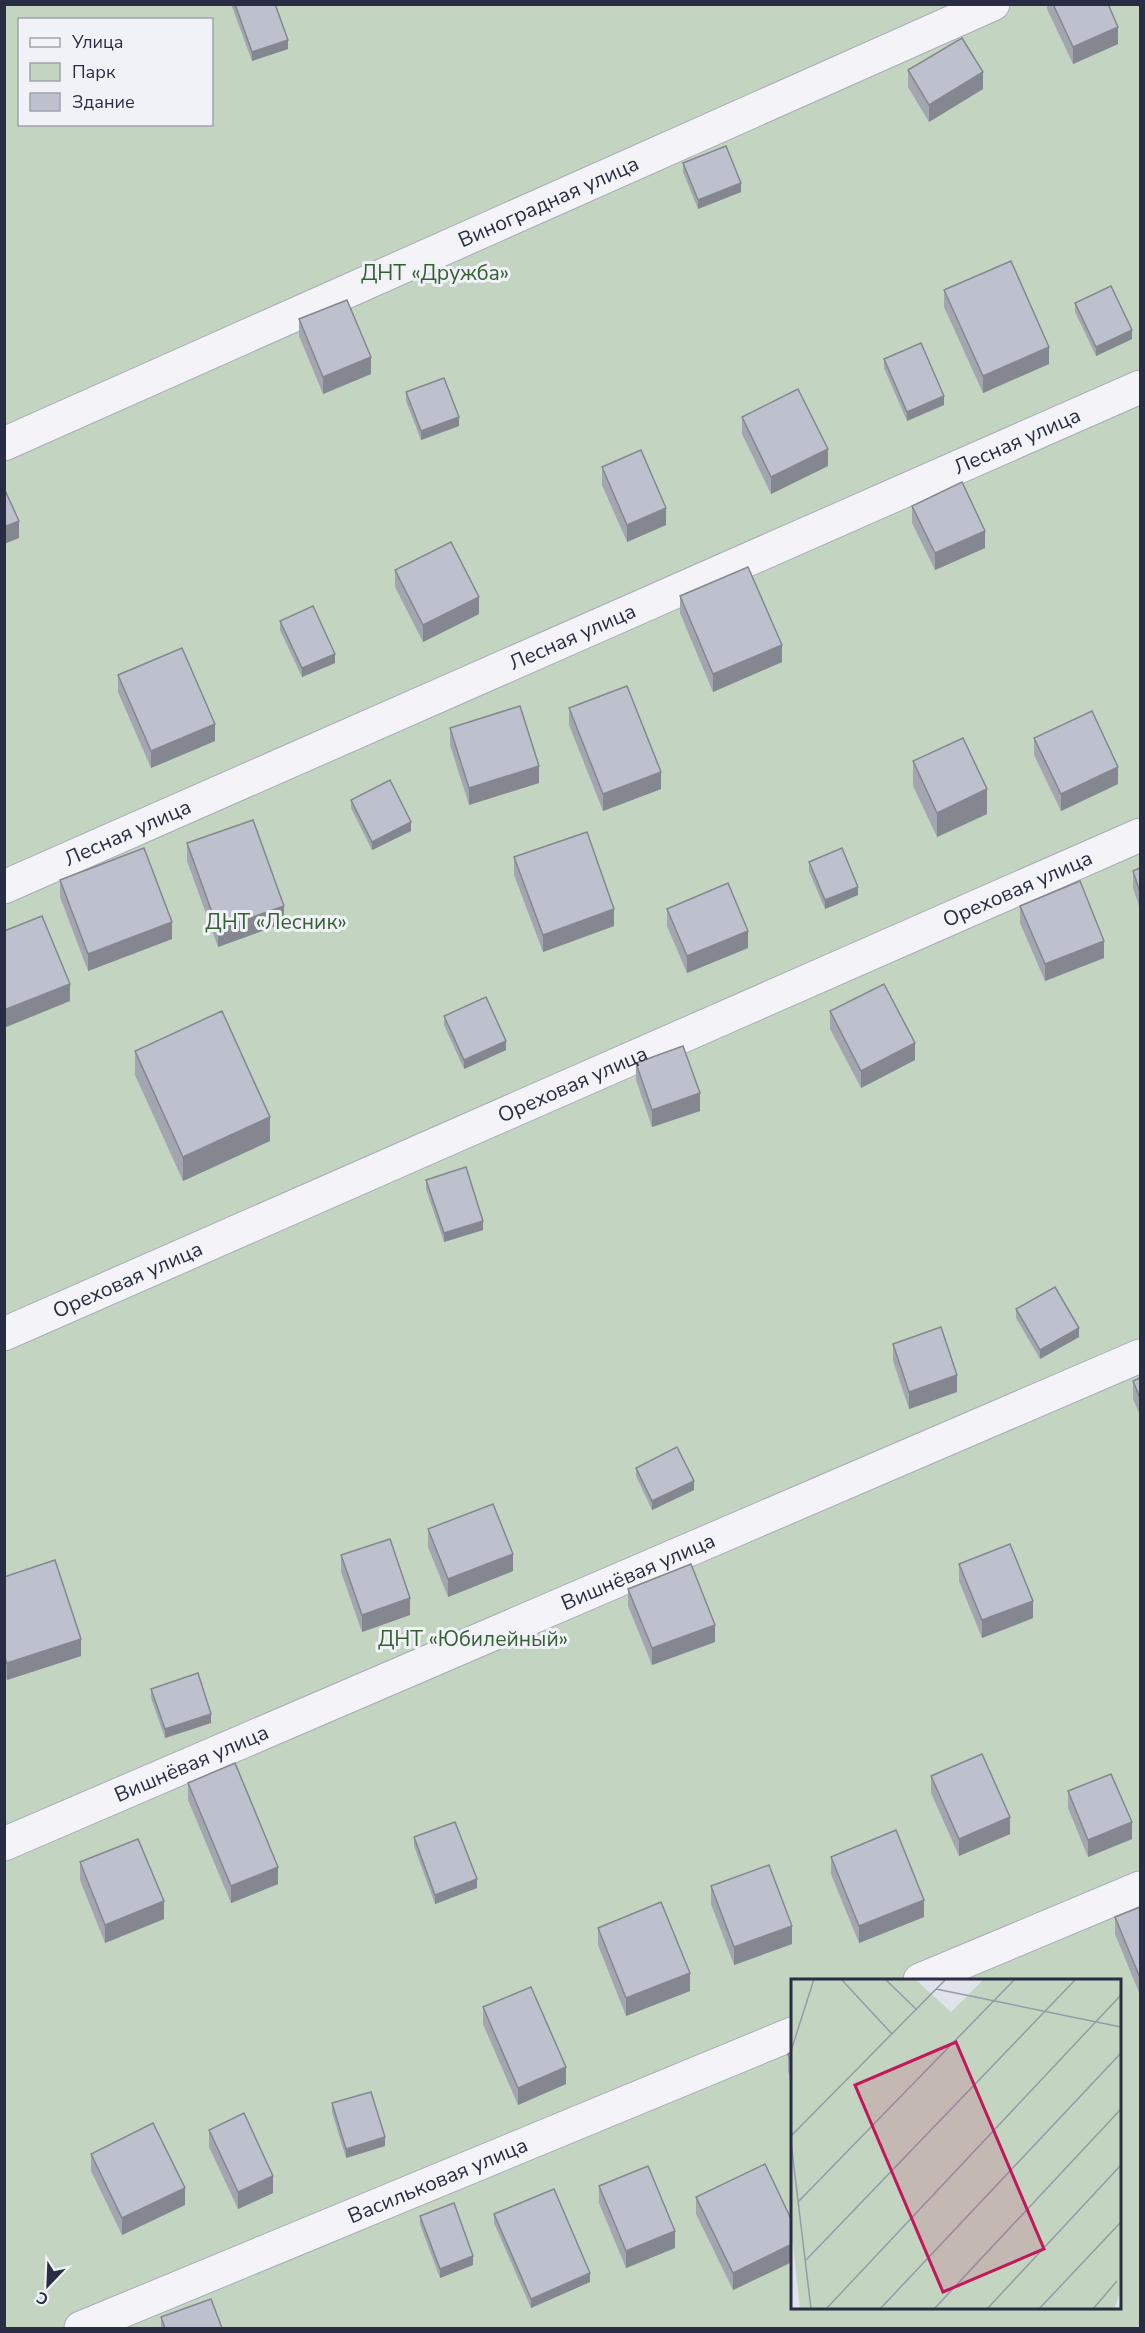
<svg xmlns="http://www.w3.org/2000/svg" width="1145" height="2333" viewBox="0 0 1145 2333" font-family="'Nunito Sans',sans-serif">
  <style>
    .green { fill: #c3d5c1; fill-rule: evenodd }
    .lines { fill: none; stroke-linecap: round; stroke-linejoin: round }
    .minor-casing { stroke: #a9acb8; stroke-width: 35 }
    .minor { stroke: #f4f4f8; stroke-width: 33 }
    .wall { fill: #a3a6b0 }
    .shaded-wall { fill: #848790 }
    .building { fill: #bdc1cd; stroke: #848790; stroke-width: 1.5 }
    .labels { text-anchor: middle; dominant-baseline: central; stroke-width: 6; stroke-linejoin: round; paint-order: stroke }
    .street-label { font-size: 21px; fill: #282d43; stroke: #f0f2f7 }
    .park-label { font-size: 21px; fill: #366034; stroke: #f0f2f7 }
    .inset-road { fill: none; stroke: #969aa7; stroke-width: 1.5 }
    .view { fill: #c2185b; fill-opacity: 0.15; stroke: #c2185b; stroke-width: 3 }
    .inset-edge { fill: none; stroke: #282d43; stroke-width: 3 }
  </style>
  <rect width="100%" height="100%" fill="#e0e3ea"/>
  <!-- green -->
  <path class="green" d="M 5,5 L 1140,5 L 1140,2328 L 5,2328 ZM 20,20 L 212,20 L 212,124 L 20,124 ZM 792,1980 L 1120,1980 L 1120,2308 L 792,2308 Z"/>
  <g class="lines">
    <!-- minor casing -->
    <g class="minor-casing">
      <g id="minor">
        <path id="s1" d="M 4,444 L 993,4"/>
        <path id="s2" d="M 4,887 L 1140,387"/>
        <path id="s3" d="M 4,1334 L 1140,835"/>
        <path id="s4" d="M 4,1844 L 1140,1356"/>
        <path d="M 920,1980 L 1140,1888"/>
        <path id="s5" d="M 81,2328 L 792,2034"/>
      </g>
    </g>
    <!-- minor -->
    <use href="#minor" class="minor"/>
  </g>
  <!-- wall -->
  <g class="wall">
    <path d="M 231,4 L 275,4 L 288,49 L 252,61 Z"/>
    <path d="M 1047,4 L 1108,4 L 1118,44 L 1073,64 L 1047,9 Z"/>
    <path d="M 908,70 L 983,89 L 929,122 L 908,87 Z"/>
    <path d="M 683,163 L 741,192 L 698,209 L 683,172 Z"/>
    <path d="M 944,290 L 1049,364 L 983,393 L 944,307 Z"/>
    <path d="M 1075,303 L 1132,339 L 1096,356 L 1075,312 Z"/>
    <path d="M 299,319 L 371,374 L 323,394 L 299,336 Z"/>
    <path d="M 884,359 L 944,405 L 907,421 L 884,368 Z"/>
    <path d="M 406,392 L 459,426 L 421,440 L 406,401 Z"/>
    <path d="M 742,417 L 828,466 L 771,494 L 742,434 Z"/>
    <path d="M 602,467 L 666,525 L 627,542 L 602,485 Z"/>
    <path d="M 912,506 L 985,548 L 935,570 L 912,523 Z"/>
    <path d="M 395,570 L 479,614 L 423,642 L 395,587 Z"/>
    <path d="M 680,596 L 782,662 L 713,692 L 680,613 Z"/>
    <path d="M 280,621 L 335,663 L 302,677 L 280,630 Z"/>
    <path d="M 118,675 L 215,741 L 151,768 L 118,692 Z"/>
    <path d="M 569,708 L 661,789 L 603,811 L 569,725 Z"/>
    <path d="M 450,728 L 539,783 L 469,805 L 450,745 Z"/>
    <path d="M 1034,738 L 1118,784 L 1061,811 L 1034,755 Z"/>
    <path d="M 913,761 L 987,814 L 937,837 L 913,786 Z"/>
    <path d="M 351,800 L 411,831 L 372,850 L 351,808 Z"/>
    <path d="M 187,843 L 284,923 L 218,947 L 187,861 Z"/>
    <path d="M 514,857 L 614,926 L 543,952 L 514,875 Z"/>
    <path d="M 809,862 L 858,895 L 825,909 L 809,871 Z"/>
    <path d="M 1140,868 L 1140,909 L 1133,888 L 1133,871 Z"/>
    <path d="M 60,880 L 172,939 L 88,971 L 60,897 Z"/>
    <path d="M 1020,906 L 1104,958 L 1045,981 L 1020,923 Z"/>
    <path d="M 667,909 L 748,948 L 687,973 L 667,926 Z"/>
    <path d="M 830,1011 L 915,1060 L 861,1088 L 830,1029 Z"/>
    <path d="M 444,1016 L 506,1050 L 464,1069 L 444,1025 Z"/>
    <path d="M 135,1051 L 270,1141 L 183,1181 L 135,1075 Z"/>
    <path d="M 636,1063 L 700,1111 L 652,1127 L 636,1080 Z"/>
    <path d="M 426,1180 L 483,1230 L 444,1242 L 426,1189 Z"/>
    <path d="M 1016,1309 L 1079,1337 L 1040,1359 L 1016,1318 Z"/>
    <path d="M 893,1344 L 957,1392 L 909,1409 L 893,1361 Z"/>
    <path d="M 1140,1378 L 1140,1415 L 1133,1399 L 1133,1381 Z"/>
    <path d="M 636,1468 L 694,1490 L 652,1510 L 636,1476 Z"/>
    <path d="M 428,1529 L 513,1571 L 448,1597 L 428,1547 Z"/>
    <path d="M 341,1555 L 410,1615 L 362,1632 L 341,1572 Z"/>
    <path d="M 959,1564 L 1033,1618 L 982,1638 L 959,1581 Z"/>
    <path d="M 4,1577 L 81,1656 L 7,1680 L 4,1672 Z"/>
    <path d="M 628,1589 L 715,1642 L 652,1665 L 628,1606 Z"/>
    <path d="M 151,1689 L 211,1723 L 165,1738 L 151,1698 Z"/>
    <path d="M 931,1776 L 1010,1834 L 959,1856 L 931,1793 Z"/>
    <path d="M 188,1783 L 278,1884 L 231,1903 L 188,1800 Z"/>
    <path d="M 1068,1791 L 1132,1839 L 1088,1857 L 1068,1808 Z"/>
    <path d="M 414,1837 L 477,1888 L 435,1904 L 414,1846 Z"/>
    <path d="M 831,1857 L 924,1917 L 859,1943 L 831,1874 Z"/>
    <path d="M 80,1862 L 164,1919 L 105,1943 L 80,1880 Z"/>
    <path d="M 711,1886 L 792,1944 L 734,1965 L 711,1904 Z"/>
    <path d="M 1140,1907 L 1140,1995 L 1115,1934 L 1115,1917 Z"/>
    <path d="M 598,1928 L 690,1991 L 626,2016 L 598,1945 Z"/>
    <path d="M 483,2007 L 566,2084 L 518,2105 L 483,2024 Z"/>
    <path d="M 792,2052 L 792,2083 L 788,2071 L 788,2054 Z"/>
    <path d="M 332,2103 L 385,2146 L 346,2158 L 332,2112 Z"/>
    <path d="M 209,2130 L 273,2193 L 238,2209 L 209,2147 Z"/>
    <path d="M 91,2154 L 185,2205 L 122,2235 L 91,2171 Z"/>
    <path d="M 599,2186 L 675,2248 L 626,2268 L 599,2203 Z"/>
    <path d="M 696,2197 L 792,2221 L 792,2262 L 733,2290 L 696,2214 Z"/>
    <path d="M 494,2214 L 590,2282 L 531,2308 L 494,2223 Z"/>
    <path d="M 420,2216 L 473,2265 L 440,2278 L 420,2224 Z"/>
    <path d="M 161,2317 L 222,2328 L 161,2328 Z"/>
  </g>
  <!-- shaded-wall -->
  <g class="shaded-wall">
    <path d="M 1118,27 L 1118,44 L 1073,64 L 1073,47 Z"/>
    <path d="M 288,40 L 288,49 L 252,61 L 252,52 Z"/>
    <path d="M 983,72 L 983,89 L 929,122 L 929,105 Z"/>
    <path d="M 741,183 L 741,192 L 698,209 L 698,200 Z"/>
    <path d="M 1132,330 L 1132,339 L 1096,356 L 1096,347 Z"/>
    <path d="M 1049,347 L 1049,364 L 983,393 L 983,376 Z"/>
    <path d="M 371,357 L 371,374 L 323,394 L 323,377 Z"/>
    <path d="M 944,396 L 944,405 L 907,421 L 907,412 Z"/>
    <path d="M 459,417 L 459,426 L 421,440 L 421,431 Z"/>
    <path d="M 828,449 L 828,466 L 771,494 L 771,477 Z"/>
    <path d="M 666,508 L 666,525 L 627,542 L 627,525 Z"/>
    <path d="M 19,521 L 19,538 L 4,544 L 4,527 Z"/>
    <path d="M 985,531 L 985,548 L 935,570 L 935,553 Z"/>
    <path d="M 479,597 L 479,614 L 423,642 L 423,625 Z"/>
    <path d="M 782,645 L 782,662 L 713,692 L 713,674 Z"/>
    <path d="M 335,654 L 335,663 L 302,677 L 302,668 Z"/>
    <path d="M 215,724 L 215,741 L 151,768 L 151,751 Z"/>
    <path d="M 539,766 L 539,783 L 469,805 L 469,788 Z"/>
    <path d="M 1118,767 L 1118,784 L 1061,811 L 1061,794 Z"/>
    <path d="M 661,772 L 661,789 L 603,811 L 603,794 Z"/>
    <path d="M 987,789 L 987,814 L 937,837 L 937,813 Z"/>
    <path d="M 411,822 L 411,831 L 372,850 L 372,842 Z"/>
    <path d="M 858,887 L 858,895 L 825,909 L 825,900 Z"/>
    <path d="M 284,906 L 284,923 L 218,947 L 218,929 Z"/>
    <path d="M 614,909 L 614,926 L 543,952 L 543,935 Z"/>
    <path d="M 172,922 L 172,939 L 88,971 L 88,954 Z"/>
    <path d="M 748,931 L 748,948 L 687,973 L 687,956 Z"/>
    <path d="M 1104,941 L 1104,958 L 1045,981 L 1045,964 Z"/>
    <path d="M 70,984 L 70,1001 L 4,1028 L 4,1010 Z"/>
    <path d="M 506,1041 L 506,1050 L 464,1069 L 464,1060 Z"/>
    <path d="M 915,1043 L 915,1060 L 861,1088 L 861,1071 Z"/>
    <path d="M 700,1093 L 700,1111 L 652,1127 L 652,1110 Z"/>
    <path d="M 270,1117 L 270,1141 L 183,1181 L 183,1157 Z"/>
    <path d="M 483,1221 L 483,1230 L 444,1242 L 444,1233 Z"/>
    <path d="M 1079,1328 L 1079,1337 L 1040,1359 L 1040,1350 Z"/>
    <path d="M 957,1375 L 957,1392 L 909,1409 L 909,1392 Z"/>
    <path d="M 694,1481 L 694,1490 L 652,1510 L 652,1501 Z"/>
    <path d="M 513,1554 L 513,1571 L 448,1597 L 448,1579 Z"/>
    <path d="M 410,1598 L 410,1615 L 362,1632 L 362,1615 Z"/>
    <path d="M 1033,1601 L 1033,1618 L 982,1638 L 982,1620 Z"/>
    <path d="M 715,1625 L 715,1642 L 652,1665 L 652,1648 Z"/>
    <path d="M 81,1639 L 81,1656 L 7,1680 L 7,1663 Z"/>
    <path d="M 211,1714 L 211,1723 L 165,1738 L 165,1729 Z"/>
    <path d="M 1010,1817 L 1010,1834 L 959,1856 L 959,1839 Z"/>
    <path d="M 1132,1822 L 1132,1839 L 1088,1857 L 1088,1840 Z"/>
    <path d="M 278,1867 L 278,1884 L 231,1903 L 231,1886 Z"/>
    <path d="M 477,1879 L 477,1888 L 435,1904 L 435,1895 Z"/>
    <path d="M 924,1900 L 924,1917 L 859,1943 L 859,1926 Z"/>
    <path d="M 164,1901 L 164,1919 L 105,1943 L 105,1925 Z"/>
    <path d="M 792,1926 L 792,1944 L 734,1965 L 734,1947 Z"/>
    <path d="M 690,1973 L 690,1991 L 626,2016 L 626,1998 Z"/>
    <path d="M 566,2067 L 566,2084 L 518,2105 L 518,2088 Z"/>
    <path d="M 385,2137 L 385,2146 L 346,2158 L 346,2149 Z"/>
    <path d="M 273,2176 L 273,2193 L 238,2209 L 238,2192 Z"/>
    <path d="M 185,2188 L 185,2205 L 122,2235 L 122,2218 Z"/>
    <path d="M 675,2231 L 675,2248 L 626,2268 L 626,2251 Z"/>
    <path d="M 792,2244 L 792,2262 L 733,2290 L 733,2273 Z"/>
    <path d="M 473,2256 L 473,2265 L 440,2278 L 440,2269 Z"/>
    <path d="M 590,2273 L 590,2282 L 531,2308 L 531,2299 Z"/>
  </g>
  <!-- building -->
  <g class="building">
    <path d="M 235,4 L 275,4 L 288,40 L 252,52 Z"/>
    <path d="M 1053,4 L 1108,4 L 1118,27 L 1073,47 Z"/>
    <path d="M 962,38 L 983,72 L 929,105 L 908,70 Z"/>
    <path d="M 726,146 L 741,183 L 698,200 L 683,163 Z"/>
    <path d="M 1011,261 L 1049,347 L 983,376 L 944,290 Z"/>
    <path d="M 1111,286 L 1132,330 L 1096,347 L 1075,303 Z"/>
    <path d="M 347,300 L 371,357 L 323,377 L 299,319 Z"/>
    <path d="M 921,343 L 944,396 L 907,412 L 884,359 Z"/>
    <path d="M 444,378 L 459,417 L 421,431 L 406,392 Z"/>
    <path d="M 798,389 L 828,449 L 771,477 L 742,417 Z"/>
    <path d="M 641,450 L 666,508 L 627,525 L 602,467 Z"/>
    <path d="M 962,482 L 985,531 L 935,553 L 912,506 Z"/>
    <path d="M 4,488 L 19,521 L 4,527 Z"/>
    <path d="M 451,542 L 479,597 L 423,625 L 395,570 Z"/>
    <path d="M 748,567 L 782,645 L 713,674 L 680,596 Z"/>
    <path d="M 313,606 L 335,654 L 302,668 L 280,621 Z"/>
    <path d="M 182,648 L 215,724 L 151,751 L 118,675 Z"/>
    <path d="M 627,686 L 661,772 L 603,794 L 569,708 Z"/>
    <path d="M 520,706 L 539,766 L 469,788 L 450,728 Z"/>
    <path d="M 1092,711 L 1118,767 L 1061,794 L 1034,738 Z"/>
    <path d="M 963,738 L 987,789 L 937,813 L 913,761 Z"/>
    <path d="M 390,780 L 411,822 L 372,842 L 351,800 Z"/>
    <path d="M 253,820 L 284,906 L 218,929 L 187,843 Z"/>
    <path d="M 587,832 L 614,909 L 543,935 L 514,857 Z"/>
    <path d="M 144,848 L 172,922 L 88,954 L 60,880 Z"/>
    <path d="M 842,848 L 858,887 L 825,900 L 809,862 Z"/>
    <path d="M 1140,868 L 1140,892 L 1133,871 Z"/>
    <path d="M 1080,881 L 1104,941 L 1045,964 L 1020,906 Z"/>
    <path d="M 728,883 L 748,931 L 687,956 L 667,909 Z"/>
    <path d="M 42,916 L 70,984 L 4,1010 L 4,931 Z"/>
    <path d="M 884,984 L 915,1043 L 861,1071 L 830,1011 Z"/>
    <path d="M 486,997 L 506,1041 L 464,1060 L 444,1016 Z"/>
    <path d="M 222,1011 L 270,1117 L 183,1157 L 135,1051 Z"/>
    <path d="M 683,1046 L 700,1093 L 652,1110 L 636,1063 Z"/>
    <path d="M 466,1167 L 483,1221 L 444,1233 L 426,1180 Z"/>
    <path d="M 1055,1287 L 1079,1328 L 1040,1350 L 1016,1309 Z"/>
    <path d="M 941,1327 L 957,1375 L 909,1392 L 893,1344 Z"/>
    <path d="M 1140,1378 L 1140,1398 L 1133,1381 Z"/>
    <path d="M 677,1447 L 694,1481 L 652,1501 L 636,1468 Z"/>
    <path d="M 493,1504 L 513,1554 L 448,1579 L 428,1529 Z"/>
    <path d="M 390,1539 L 410,1598 L 362,1615 L 341,1555 Z"/>
    <path d="M 1010,1544 L 1033,1601 L 982,1620 L 959,1564 Z"/>
    <path d="M 55,1560 L 81,1639 L 7,1663 L 4,1655 L 4,1577 Z"/>
    <path d="M 691,1564 L 715,1625 L 652,1648 L 628,1589 Z"/>
    <path d="M 198,1673 L 211,1714 L 165,1729 L 151,1689 Z"/>
    <path d="M 982,1754 L 1010,1817 L 959,1839 L 931,1776 Z"/>
    <path d="M 235,1763 L 278,1867 L 231,1886 L 188,1783 Z"/>
    <path d="M 1111,1774 L 1132,1822 L 1088,1840 L 1068,1791 Z"/>
    <path d="M 455,1822 L 477,1879 L 435,1895 L 414,1837 Z"/>
    <path d="M 896,1830 L 924,1900 L 859,1926 L 831,1857 Z"/>
    <path d="M 138,1839 L 164,1901 L 105,1925 L 80,1862 Z"/>
    <path d="M 769,1865 L 792,1926 L 734,1947 L 711,1886 Z"/>
    <path d="M 661,1902 L 690,1973 L 626,1998 L 598,1928 Z"/>
    <path d="M 1140,1907 L 1140,1978 L 1115,1917 Z"/>
    <path d="M 531,1987 L 566,2067 L 518,2088 L 483,2007 Z"/>
    <path d="M 792,2052 L 792,2066 L 788,2054 Z"/>
    <path d="M 371,2092 L 385,2137 L 346,2149 L 332,2103 Z"/>
    <path d="M 244,2113 L 273,2176 L 238,2192 L 209,2130 Z"/>
    <path d="M 153,2123 L 185,2188 L 122,2218 L 91,2154 Z"/>
    <path d="M 765,2164 L 792,2221 L 792,2244 L 733,2273 L 696,2197 Z"/>
    <path d="M 648,2166 L 675,2231 L 626,2251 L 599,2186 Z"/>
    <path d="M 554,2189 L 590,2273 L 531,2299 L 494,2214 Z"/>
    <path d="M 454,2203 L 473,2256 L 440,2269 L 420,2216 Z"/>
    <path d="M 211,2299 L 222,2328 L 165,2328 L 161,2317 Z"/>
  </g>
  <g class="labels">
    <!-- street labels -->
    <g class="street-label">
      <text stroke="none"><textPath href="#s1" startOffset="596">Виноградная улица</textPath></text>
      <text stroke="none"><textPath href="#s2" startOffset="1107">Лесная улица</textPath></text>
      <text stroke="none"><textPath href="#s2" startOffset="621">Лесная улица</textPath></text>
      <text stroke="none"><textPath href="#s2" startOffset="135">Лесная улица</textPath></text>
      <text stroke="none"><textPath href="#s3" startOffset="1107">Ореховая улица</textPath></text>
      <text stroke="none"><textPath href="#s3" startOffset="621">Ореховая улица</textPath></text>
      <text stroke="none"><textPath href="#s3" startOffset="135">Ореховая улица</textPath></text>
      <text stroke="none"><textPath href="#s4" startOffset="690">Вишнёвая улица</textPath></text>
      <text stroke="none"><textPath href="#s4" startOffset="204">Вишнёвая улица</textPath></text>
      <text stroke="none"><textPath href="#s5" startOffset="386">Васильковая улица</textPath></text>
    </g>
    <!-- park labels -->
    <g class="park-label">
      <text x="435" y="273">ДНТ «Дружба»</text>
      <text x="276" y="922">ДНТ «Лесник»</text>
      <text x="473" y="1639">ДНТ «Юбилейный»</text>
    </g>
  </g>
  <!-- overview -->
  <g transform="translate(791 1979)">
    <rect width="330" height="330" fill="#e0e3ea"/>
    <path d="M 0,0 L 124,0 L 160,33 L 193,0 L 330,0 L 330,312 L 323,330 L 9,330 L 0,248 Z" fill="#c3d5c1"/>
    <path class="inset-road" d="M 50,0 L 101,55M 94,0 L 126,31M 145,10 L 330,48M 0,72 L 23,0M 0,157 L 155,0M 0,163 L 20,330M 7,223 L 224,0M 15,281 L 285,0M 35,330 L 330,16M 89,330 L 330,74M 143,330 L 330,130M 196,330 L 330,186M 248,330 L 330,243M 302,330 L 326,302"/>
    <path class="view" d="M 165,63 L 253,270 L 152,313 L 64,106 Z"/>
    <rect width="330" height="330" class="inset-edge"/>
  </g>
  <!-- border -->
  <rect width="1145" height="2333" fill="none" stroke="#282d43" stroke-width="12"/>
  <!-- legend -->
  <rect x="18" y="18" width="195" height="108" fill="#f0f2f7" stroke="#a0a3af" stroke-width="1.5"/>
  <rect x="30" y="38" width="30" height="9" fill="#f4f4f8" stroke="#a0a3af" stroke-width="1.5"/>
  <text x="72" y="48" font-size="18" fill="#282d43">Улица</text>
  <rect x="30" y="63" width="30" height="18" fill="#c3d5c1" stroke="#a0a3af" stroke-width="1.5"/>
  <text x="72" y="78" font-size="18" fill="#282d43">Парк</text>
  <rect x="30" y="93" width="30" height="18" fill="#bdc1cd" stroke="#a0a3af" stroke-width="1.5"/>
  <text x="72" y="108" font-size="18" fill="#282d43">Здание</text>
  <!-- north arrow -->
  <g transform="translate(48 2285) rotate(203)" stroke="#f0f2f7" stroke-width="4.5" paint-order="stroke">
  <path d="M0-4.5L10 22L0 15L-10 22Z" fill="#282d43"/>
  <text y="-9" font-size="16" font-weight="bold" text-anchor="middle" fill="#282d43">С</text>
  </g>
</svg>
